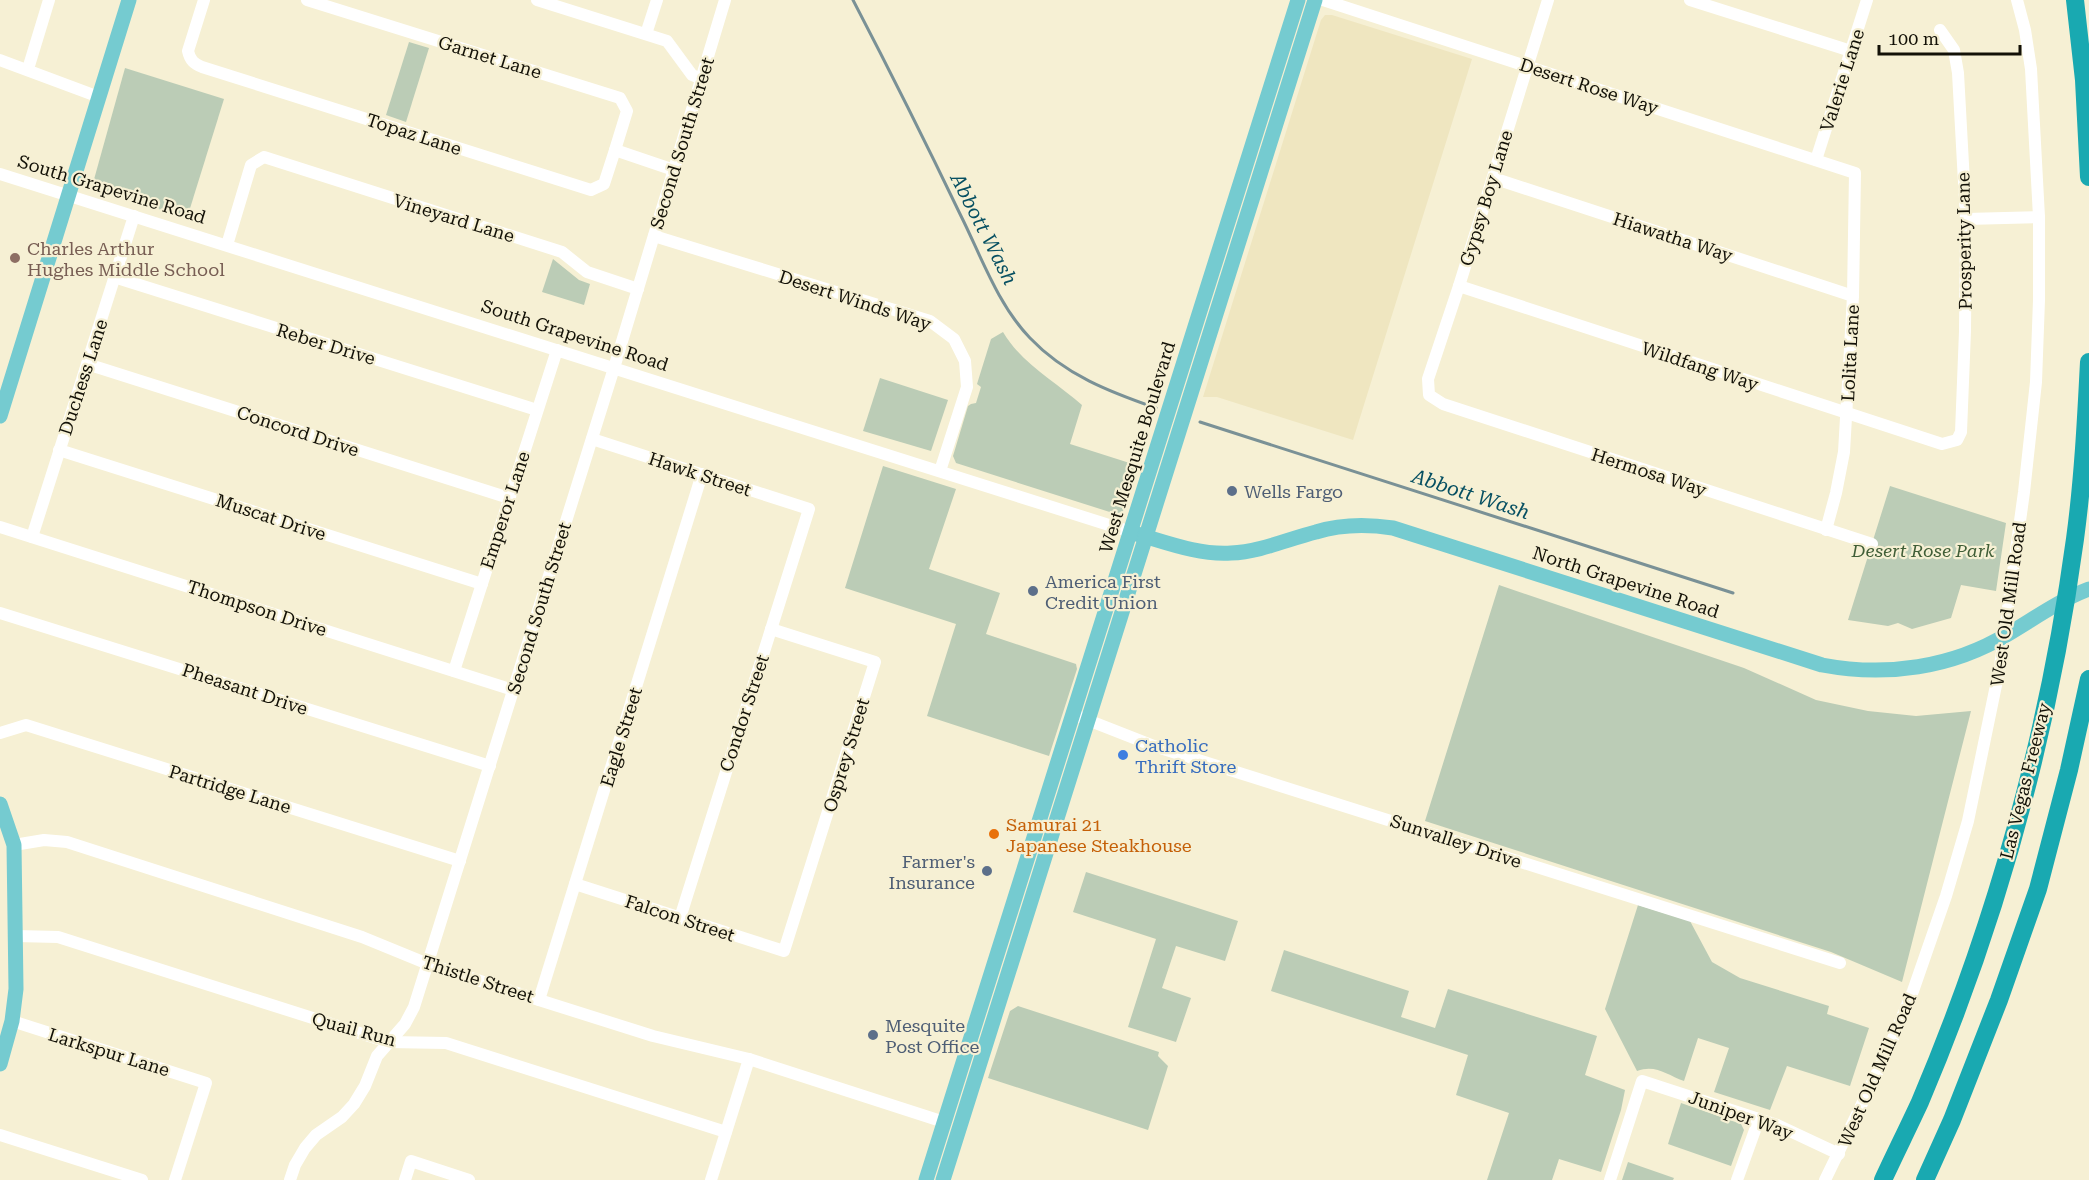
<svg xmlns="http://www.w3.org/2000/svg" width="2089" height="1180" viewBox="0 0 2089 1180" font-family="'Roboto Serif',serif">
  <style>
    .green { fill: #bbccb6 }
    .sand { fill: #efe6c0 }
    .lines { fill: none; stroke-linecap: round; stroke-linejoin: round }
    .stream { stroke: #7a9196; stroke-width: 3 }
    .minor { stroke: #fff; stroke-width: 12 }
    .major { stroke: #75cbd0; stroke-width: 15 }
    .highway { stroke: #19a9b1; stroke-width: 18 }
    .education-dot { fill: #8d6e63; stroke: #f6f0d4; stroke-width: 2 }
    .service-dot { fill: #5c6f8a; stroke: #f6f0d4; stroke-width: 2 }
    .shop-dot { fill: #3f7fe0; stroke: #f6f0d4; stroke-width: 2 }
    .food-dot { fill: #e8710a; stroke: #f6f0d4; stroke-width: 2 }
    .labels { text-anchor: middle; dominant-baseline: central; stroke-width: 4.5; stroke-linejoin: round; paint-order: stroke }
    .street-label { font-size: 18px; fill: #131107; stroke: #f6f0d4 }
    .education-label { font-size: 18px; fill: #785e54; stroke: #f6f0d4; text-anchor: start }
    .service-label { font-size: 18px; fill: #4e5e75; stroke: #f6f0d4; text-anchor: start }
    .park-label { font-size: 18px; font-style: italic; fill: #405e37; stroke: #f6f0d4 }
    .shop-label { font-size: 18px; fill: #366cbe; stroke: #f6f0d4; text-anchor: start }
    .food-label { font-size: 18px; fill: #c56008; stroke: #f6f0d4; text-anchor: start }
    .water-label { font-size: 20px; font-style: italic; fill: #075062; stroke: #f6f0d4 }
  </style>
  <rect width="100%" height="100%" fill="#f6f0d4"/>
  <!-- green -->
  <g class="green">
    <path d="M 409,42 L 429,48 L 406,122 L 386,115 Z"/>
    <path d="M 125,68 L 224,99 L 187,218 L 98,190 L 93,183 Z"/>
    <path d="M 553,259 L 579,280 L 590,284 L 584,305 L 542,292 Z"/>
    <path d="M 1003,332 C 1021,363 1056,382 1082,405 L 1070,444 L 1139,466 L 1123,511 L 1116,514 L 956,463 L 953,456 L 968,406 L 971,404 L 976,403 L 981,387 L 977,384 L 991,339 Z"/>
    <path d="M 880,378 L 948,400 L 931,451 L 863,431 Z"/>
    <path d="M 883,466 L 956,489 L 929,569 L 1000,593 L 986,634 L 1076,664 L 1077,669 L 1049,756 L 927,716 L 956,624 L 845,588 Z"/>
    <path d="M 1890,486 L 2006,523 L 1996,591 L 1961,585 L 1951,618 L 1912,629 L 1898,623 L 1888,626 L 1848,620 Z"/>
    <path d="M 1499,585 L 1744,668 L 1816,700 L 1868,711 L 1916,716 L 1971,711 L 1902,982 L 1831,952 L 1425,821 Z"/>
    <path d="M 1086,872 L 1238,921 L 1225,961 L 1176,946 L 1162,988 L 1191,998 L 1176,1042 L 1128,1027 L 1156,939 L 1073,912 Z"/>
    <path d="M 1638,905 L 1690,921 L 1712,962 L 1740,978 L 1829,1006 L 1827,1014 L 1869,1028 L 1850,1086 L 1787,1066 L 1770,1110 L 1714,1092 L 1729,1048 L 1698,1038 L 1684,1081 C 1667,1075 1656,1064 1637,1071 L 1605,1009 Z"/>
    <path d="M 1284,950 L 1409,991 L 1401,1017 L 1435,1028 L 1448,989 L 1597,1036 L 1585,1075 L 1625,1090 L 1621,1110 L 1601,1172 L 1559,1159 L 1552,1180 L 1487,1180 L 1509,1113 L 1456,1095 L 1468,1055 L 1271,991 Z"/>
    <path d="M 1018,1006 L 1159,1052 L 1158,1056 L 1168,1066 L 1148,1130 L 988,1078 L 1010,1011 Z"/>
    <path d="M 1681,1103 L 1741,1124 L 1744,1130 L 1731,1166 L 1668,1144 Z"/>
    <path d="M 1628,1162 L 1674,1178 L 1673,1180 L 1622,1180 Z"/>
  </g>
  <!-- sand -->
  <path class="sand" d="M 1325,15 L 1332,15 L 1472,59 L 1353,440 L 1217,397 L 1203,397 L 1321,20 Z"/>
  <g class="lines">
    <!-- stream -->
    <g class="stream">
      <path d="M 853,0 C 890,71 926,143 961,216 C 981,256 998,305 1030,338 C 1065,375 1110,392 1156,408"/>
      <path d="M 1200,422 L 1733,593"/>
    </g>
    <!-- minor -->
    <g class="minor">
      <path d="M 204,0 L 188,51 C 190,60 194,64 202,67 L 591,190 L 604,184 L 615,150 L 674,170"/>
      <path d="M 307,0 L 620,98 L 627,111 L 615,150"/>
      <path d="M 537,0 L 667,41 L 692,75 L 702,79"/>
      <path d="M 1323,0 L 1855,173 L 1853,296 L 1844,452 L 1836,493 L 1826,530"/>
      <path d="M 1548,0 L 1459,286 L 1428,379 L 1429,395 L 1443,404 L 1872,544"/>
      <path d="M 1690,0 L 1851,51"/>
      <path d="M 646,34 L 657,0"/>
      <path d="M 0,60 L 99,97"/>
      <path d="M 28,69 L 49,0"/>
      <path d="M 1816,160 L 1867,0"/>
      <path d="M 0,174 L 1131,532"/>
      <path d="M 1493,178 L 1853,296"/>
      <path d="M 1966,219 L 2039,217"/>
      <path d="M 654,236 L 930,321 L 954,339 L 965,361 L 967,387 L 940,471"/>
      <path d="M 227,245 L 251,165 L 264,157 L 562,252 L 587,272 L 638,289"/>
      <path d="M 114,277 L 537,410"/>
      <path d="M 1459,286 L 1942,444 L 1957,440 L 1961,432 L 1965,331 L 1966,219 L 1958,73 L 1954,50 L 1940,30"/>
      <path d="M 87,364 L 509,498"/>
      <path d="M 592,439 L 809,509 L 680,918"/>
      <path d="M 59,450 L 482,584"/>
      <path d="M 0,527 L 513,690"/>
      <path d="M 32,537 L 134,216"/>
      <path d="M 0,613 L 490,766"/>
      <path d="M 454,671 L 557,350"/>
      <path d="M 1080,717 L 1154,746 L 1840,963"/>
      <path d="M 0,733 L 26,725 L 460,861"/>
      <path d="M 14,845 L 44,840 L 67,842 L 362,937 L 428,964 L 539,1000 L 653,1036 L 749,1059 L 944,1122"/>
      <path d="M 575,884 L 784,951 L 875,662 L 771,629"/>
      <path d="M 16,936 L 58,937 L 388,1042 L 446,1043 L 726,1132"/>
      <path d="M 539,1000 L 702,474"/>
      <path d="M 12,1021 L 206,1083 L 175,1180"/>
      <path d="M 0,1135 L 142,1180"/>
      <path d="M 290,1180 L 295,1165 L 305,1148 L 316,1135 L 342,1117 L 354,1104 L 365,1086 L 377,1056 L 405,1024 L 414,1007 L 614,368 L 725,0"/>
      <path d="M 405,1180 L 411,1161 L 469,1180"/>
      <path d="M 711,1180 L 749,1059"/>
      <path d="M 1610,1180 L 1642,1081 L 1777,1125 L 1839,1154"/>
      <path d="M 1737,1180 L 1759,1119"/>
      <path d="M 1825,1180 L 1888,1050 L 1913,991 L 1946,896 L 1968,821 L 2000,666 L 2024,492 L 2036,382 L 2039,300 L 2039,217 L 2031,69 L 2025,30 L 2017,0"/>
    </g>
    <!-- major -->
    <g class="major">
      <path d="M 0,416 L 129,0"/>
      <path d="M 1137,534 C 1168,543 1199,555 1231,553 C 1260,552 1288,539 1316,532 C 1342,524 1366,524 1393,528 L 1822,665 C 1886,677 1952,668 2008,634 C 2035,618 2060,600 2089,589"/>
      <path d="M 0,804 L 14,845 L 16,989 L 12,1021 L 0,1064"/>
      <path d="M 926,1180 L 1298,0"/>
      <path d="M 943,1180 L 1315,0"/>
    </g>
    <!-- highway -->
    <g class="highway">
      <path d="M 2075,0 L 2084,80 L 2089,177"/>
      <path d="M 1883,1180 C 1895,1154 1908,1128 1920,1102 C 1996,923 2049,731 2075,539 C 2083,480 2086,421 2089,362"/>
      <path d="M 1925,1180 L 1952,1120 L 1999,1000 L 2038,889 L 2069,770 L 2089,679"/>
    </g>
  </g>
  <!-- markers -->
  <circle class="education-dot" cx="15" cy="258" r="6"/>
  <g class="service-dot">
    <circle cx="1232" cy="491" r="6"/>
    <circle cx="1033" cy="591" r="6"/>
    <circle cx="987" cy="871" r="6"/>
    <circle cx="873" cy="1035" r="6"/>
  </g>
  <circle class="shop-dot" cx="1123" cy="755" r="6"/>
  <circle class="food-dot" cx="994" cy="834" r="6"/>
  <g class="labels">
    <!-- street labels -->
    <g class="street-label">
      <text transform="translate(490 57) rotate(17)">Garnet Lane</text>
      <text transform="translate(1842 80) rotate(-72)">Valerie Lane</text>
      <text transform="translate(1589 86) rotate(18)">Desert Rose Way</text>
      <text transform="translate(414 134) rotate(18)">Topaz Lane</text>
      <text transform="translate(682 143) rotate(-73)">Second South Street</text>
      <text transform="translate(112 189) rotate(17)">South Grapevine Road</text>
      <text transform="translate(1486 198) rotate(-73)">Gypsy Boy Lane</text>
      <text transform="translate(454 218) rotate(17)">Vineyard Lane</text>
      <text transform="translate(1673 237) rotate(18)">Hiawatha Way</text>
      <text transform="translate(1964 241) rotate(-91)">Prosperity Lane</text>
      <text transform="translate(855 300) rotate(18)">Desert Winds Way</text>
      <text transform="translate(575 335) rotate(18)">South Grapevine Road</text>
      <text transform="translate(326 344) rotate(17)">Reber Drive</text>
      <text transform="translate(1850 353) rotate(-87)">Lolita Lane</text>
      <text transform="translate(1700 366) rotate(18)">Wildfang Way</text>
      <text transform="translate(83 377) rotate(-72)">Duchess Lane</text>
      <text transform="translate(298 431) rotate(18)">Concord Drive</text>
      <text transform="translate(1137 447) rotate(-73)">West Mesquite Boulevard</text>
      <text transform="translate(1649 472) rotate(18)">Hermosa Way</text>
      <text transform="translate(700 474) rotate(18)">Hawk Street</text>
      <text transform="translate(505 510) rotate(-72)">Emperor Lane</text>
      <text transform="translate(271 517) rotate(18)">Muscat Drive</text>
      <text transform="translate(1626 582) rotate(18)">North Grapevine Road</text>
      <text transform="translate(2008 604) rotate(-82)">West Old Mill Road</text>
      <text transform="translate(257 608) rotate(18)">Thompson Drive</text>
      <text transform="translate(539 608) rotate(-73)">Second South Street</text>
      <text transform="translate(245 689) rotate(18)">Pheasant Drive</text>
      <text transform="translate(744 713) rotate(-72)">Condor Street</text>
      <text transform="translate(621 737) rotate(-73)">Eagle Street</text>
      <text transform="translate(846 755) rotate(-73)">Osprey Street</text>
      <text transform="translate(2025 781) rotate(-76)">Las Vegas Freeway</text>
      <text transform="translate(230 789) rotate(17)">Partridge Lane</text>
      <text transform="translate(1456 841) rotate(18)">Sunvalley Drive</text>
      <text transform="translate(680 918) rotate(18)">Falcon Street</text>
      <text transform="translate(478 979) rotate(18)">Thistle Street</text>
      <text transform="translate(354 1029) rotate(15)">Quail Run</text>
      <text transform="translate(109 1052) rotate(17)">Larkspur Lane</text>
      <text transform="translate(1877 1070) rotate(-66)">West Old Mill Road</text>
      <text transform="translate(1741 1115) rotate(20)">Juniper Way</text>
    </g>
    <!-- education labels -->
    <g class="education-label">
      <text x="27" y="248">Charles Arthur<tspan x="27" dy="21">Hughes Middle School</tspan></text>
    </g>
    <!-- service labels -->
    <g class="service-label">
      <text x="1244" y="491">Wells Fargo</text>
      <text x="1045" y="581">America First<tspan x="1045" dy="21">Credit Union</tspan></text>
      <text x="975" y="861" text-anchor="end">Farmer's<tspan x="975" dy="21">Insurance</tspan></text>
      <text x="885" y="1025">Mesquite<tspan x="885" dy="21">Post Office</tspan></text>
    </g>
    <!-- park labels -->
    <g class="park-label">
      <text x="1923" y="550">Desert Rose Park</text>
    </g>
    <!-- shop labels -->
    <g class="shop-label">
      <text x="1135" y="745">Catholic<tspan x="1135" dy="21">Thrift Store</tspan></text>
    </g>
    <!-- food labels -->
    <g class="food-label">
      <text x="1006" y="824">Samurai 21<tspan x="1006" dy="21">Japanese Steakhouse</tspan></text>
    </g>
    <!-- water labels -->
    <g class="water-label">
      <text transform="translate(984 229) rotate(63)">Abbott Wash</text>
      <text transform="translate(1471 494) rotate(18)">Abbott Wash</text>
    </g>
  </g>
  <!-- scale -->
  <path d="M1879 45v9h141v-9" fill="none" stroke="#131107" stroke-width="3"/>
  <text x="1888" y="45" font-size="18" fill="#131107" stroke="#f6f0d4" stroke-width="4.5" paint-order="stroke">100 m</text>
</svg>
